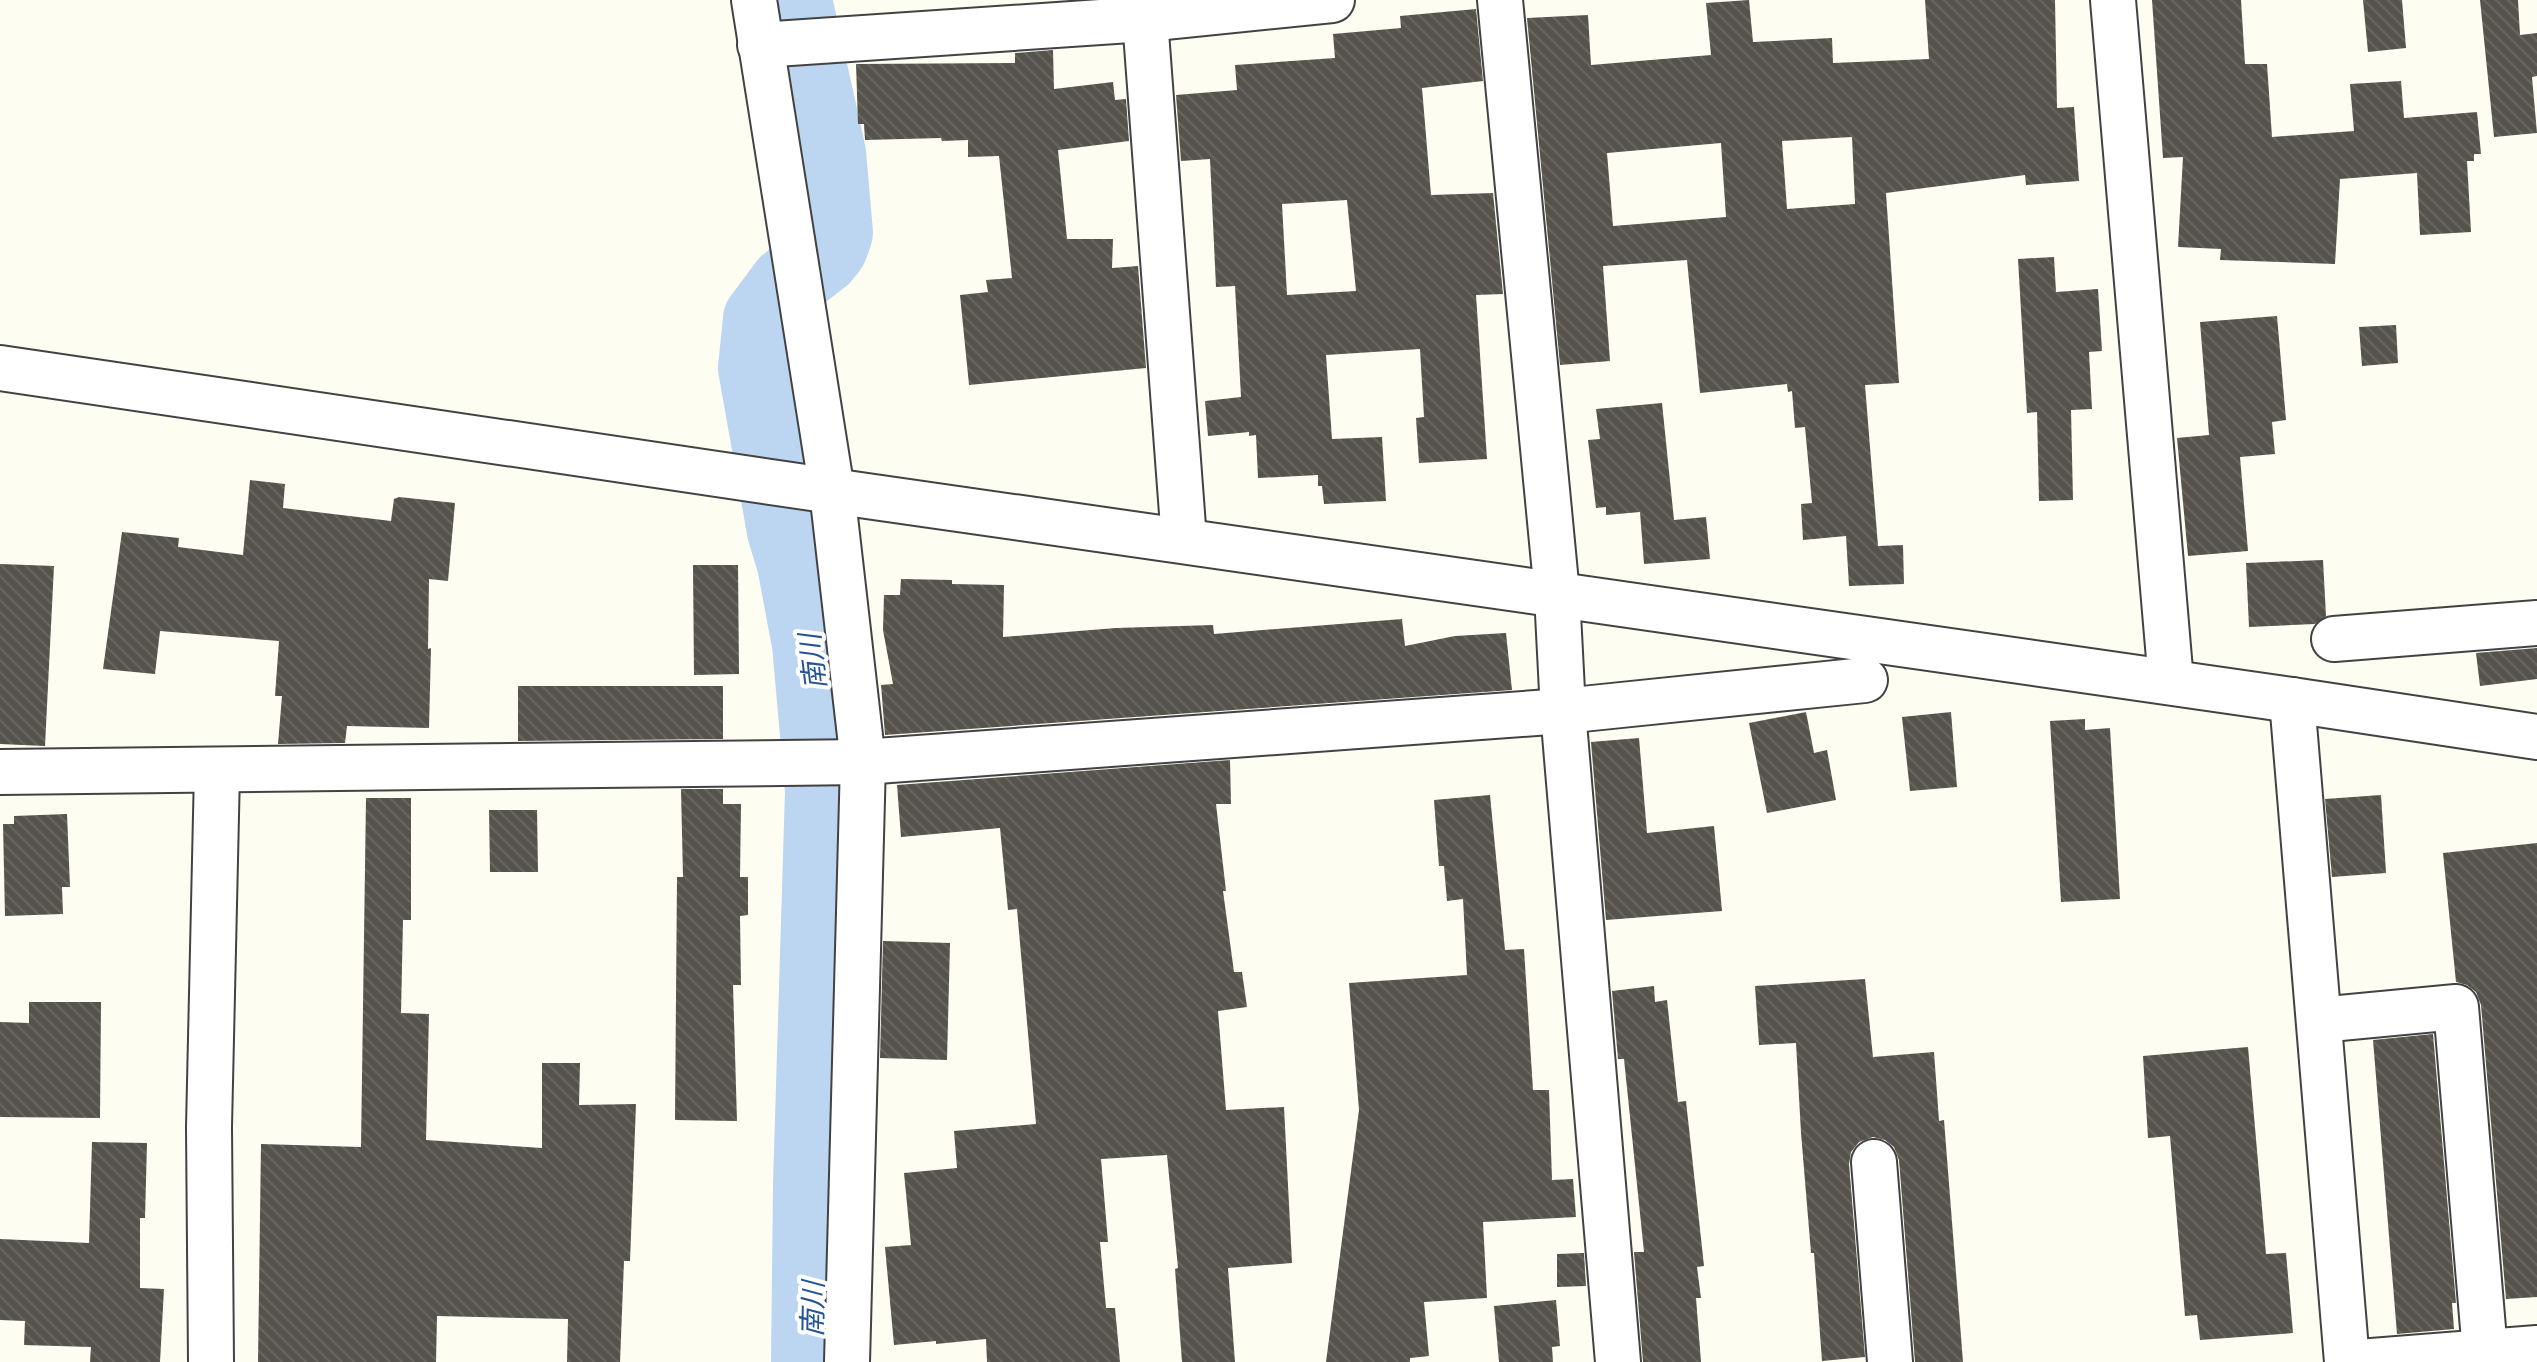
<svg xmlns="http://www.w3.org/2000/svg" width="2537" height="1362" viewBox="0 0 2537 1362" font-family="'Playfair Display','Noto Sans JP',serif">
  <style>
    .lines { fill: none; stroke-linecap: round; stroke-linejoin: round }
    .river { stroke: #bcd5f0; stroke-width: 76 }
    .building { fill: url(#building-back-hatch); fill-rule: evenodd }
    .minor-casing { stroke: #424242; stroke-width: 48 }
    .minor { stroke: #fff; stroke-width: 44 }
    .labels { text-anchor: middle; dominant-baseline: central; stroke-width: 8; stroke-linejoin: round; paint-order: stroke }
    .water-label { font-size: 28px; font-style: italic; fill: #245494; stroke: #fff }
  </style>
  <defs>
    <pattern id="building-back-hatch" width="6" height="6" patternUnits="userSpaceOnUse" patternTransform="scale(2)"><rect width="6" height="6" fill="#56524c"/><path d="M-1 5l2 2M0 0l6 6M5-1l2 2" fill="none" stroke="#696661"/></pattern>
  </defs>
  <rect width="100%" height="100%" fill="#fefdf2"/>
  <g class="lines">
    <!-- river -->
    <path class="river" d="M 794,0 L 828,153 L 835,233 L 830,247 L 822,257 L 787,284 L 761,319 L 756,368 L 785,531 L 795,564 L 810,644 L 823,791 L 811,1185 L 809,1362"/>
  </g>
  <!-- building -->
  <g class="building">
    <path d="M 1749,0 L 1753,42 L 1832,38 L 1833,63 L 1929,59 L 1925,0 L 2055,0 L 2057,108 L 2074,107 L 2079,181 L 2026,185 L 2025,175 L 1886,193 L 1899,383 L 1865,385 L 1878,546 L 1903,545 L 1904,584 L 1849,586 L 1846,536 L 1803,540 L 1801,504 L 1812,503 L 1805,427 L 1795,428 L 1792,391 L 1788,392 L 1787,384 L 1700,393 L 1687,260 L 1603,266 L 1610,361 L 1560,365 L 1527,18 L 1588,15 L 1591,65 L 1711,55 L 1706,3 ZM 1852,137 L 1855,204 L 1787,209 L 1782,141 ZM 1721,143 L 1726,217 L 1613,226 L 1607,153 Z"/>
    <path d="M 2152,0 L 2241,0 L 2245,64 L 2267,64 L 2272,137 L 2354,131 L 2350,84 L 2401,81 L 2404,118 L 2477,112 L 2481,154 L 2474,154 L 2474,161 L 2467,161 L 2471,232 L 2420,235 L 2417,173 L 2340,179 L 2335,264 L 2220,260 L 2221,249 L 2178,247 L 2183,157 L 2163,158 Z"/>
    <path d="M 2363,0 L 2402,0 L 2406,48 L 2368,52 Z"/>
    <path d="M 2480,0 L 2518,0 L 2520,35 L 2537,33 L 2537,76 L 2532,77 L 2537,133 L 2494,137 Z"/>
    <path d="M 1476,9 L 1483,81 L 1422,88 L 1431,195 L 1493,193 L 1503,294 L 1476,295 L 1487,459 L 1419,463 L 1416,418 L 1424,417 L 1420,349 L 1326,355 L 1332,439 L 1382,437 L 1386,501 L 1324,504 L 1322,486 L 1318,486 L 1318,475 L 1258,478 L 1256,435 L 1249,436 L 1249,432 L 1208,436 L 1205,401 L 1241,397 L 1235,286 L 1216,287 L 1210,159 L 1181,161 L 1176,95 L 1237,90 L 1235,65 L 1335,58 L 1333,34 L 1401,28 L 1400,16 ZM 1347,200 L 1356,291 L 1287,295 L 1282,204 Z"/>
    <path d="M 1053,50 L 1054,89 L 1113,82 L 1115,100 L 1126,99 L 1129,141 L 1058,150 L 1067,239 L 1113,239 L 1112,268 L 1138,266 L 1146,368 L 969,385 L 960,295 L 988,292 L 986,280 L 1012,278 L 999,156 L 968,157 L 968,140 L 942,141 L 941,138 L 865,140 L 864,124 L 858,124 L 856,64 L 1015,63 L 1015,53 Z"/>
    <path d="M 2054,257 L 2056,292 L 2098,289 L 2102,351 L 2089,352 L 2092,409 L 2071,410 L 2073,500 L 2039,501 L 2037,412 L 2027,413 L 2018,259 Z"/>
    <path d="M 2277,316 L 2286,420 L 2272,422 L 2275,454 L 2240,457 L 2248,551 L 2188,556 L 2177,438 L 2209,435 L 2200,322 Z"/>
    <path d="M 2396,325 L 2398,363 L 2362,366 L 2359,327 Z"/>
    <path d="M 1662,403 L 1674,520 L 1706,517 L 1710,559 L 1644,564 L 1640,512 L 1606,515 L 1606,507 L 1596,508 L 1588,440 L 1600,439 L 1596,409 Z"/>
    <path d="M 250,480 L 285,484 L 283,508 L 391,521 L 394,499 L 399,497 L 455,503 L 448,581 L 429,579 L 428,649 L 431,648 L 429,728 L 347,726 L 345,743 L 278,744 L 282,696 L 275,696 L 279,641 L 160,631 L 155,674 L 103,669 L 122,532 L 179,538 L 178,547 L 243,555 Z"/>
    <path d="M 2323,560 L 2326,616 L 2315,624 L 2249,627 L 2246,563 Z"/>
    <path d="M 0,564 L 54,566 L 45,746 L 0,744 Z"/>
    <path d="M 693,565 L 738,565 L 739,674 L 694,675 Z"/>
    <path d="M 901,579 L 952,580 L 952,584 L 1004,585 L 1003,637 L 1116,628 L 1213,625 L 1214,634 L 1402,619 L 1405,646 L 1455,636 L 1506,633 L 1512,690 L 885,735 L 881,685 L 893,684 L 883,630 L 884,595 L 900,595 Z"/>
    <path d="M 2537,648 L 2537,679 L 2480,686 L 2476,653 Z"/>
    <path d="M 518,686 L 723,686 L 723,739 L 518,741 Z"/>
    <path d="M 1806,712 L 1814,753 L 1827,750 L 1836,800 L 1767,813 L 1749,723 Z"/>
    <path d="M 1951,712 L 1957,787 L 1910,791 L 1902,717 Z"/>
    <path d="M 2085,719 L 2085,730 L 2110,728 L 2120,899 L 2061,902 L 2050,721 Z"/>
    <path d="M 1639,738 L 1647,833 L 1714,826 L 1722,911 L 1606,920 L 1591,742 Z"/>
    <path d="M 1230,760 L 1231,804 L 1216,804 L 1226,891 L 1223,891 L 1234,972 L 1242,972 L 1247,1007 L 1218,1011 L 1226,1110 L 1284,1107 L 1292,1263 L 1228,1268 L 1235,1362 L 1182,1362 L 1175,1269 L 1178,1268 L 1167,1155 L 1101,1159 L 1108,1242 L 1100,1242 L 1106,1308 L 1115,1308 L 1120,1362 L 987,1362 L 986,1339 L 936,1344 L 936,1341 L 894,1345 L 885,1247 L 911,1245 L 904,1173 L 957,1168 L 954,1131 L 1036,1124 L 1017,909 L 1008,910 L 1000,828 L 901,837 L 897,785 Z"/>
    <path d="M 681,789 L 723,789 L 723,804 L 741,804 L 740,877 L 748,877 L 748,915 L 740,916 L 741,985 L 733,985 L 737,1121 L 675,1120 L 677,877 L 683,877 Z"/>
    <path d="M 1490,795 L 1505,950 L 1524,949 L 1533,1090 L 1549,1090 L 1552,1180 L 1573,1179 L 1576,1217 L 1483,1222 L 1487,1298 L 1424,1302 L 1429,1356 L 1410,1358 L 1410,1362 L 1326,1362 L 1359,1110 L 1349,983 L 1467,975 L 1463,899 L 1447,901 L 1444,866 L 1439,866 L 1434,800 Z"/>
    <path d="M 2381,795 L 2386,873 L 2332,877 L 2325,799 Z"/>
    <path d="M 366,798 L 411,798 L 411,920 L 403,920 L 401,1013 L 429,1014 L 426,1140 L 542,1148 L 542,1063 L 580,1063 L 579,1105 L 636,1104 L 630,1261 L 624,1261 L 620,1362 L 567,1362 L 568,1319 L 437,1316 L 436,1362 L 258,1362 L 261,1144 L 361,1147 Z"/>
    <path d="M 489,810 L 537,810 L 538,872 L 490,872 Z"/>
    <path d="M 67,814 L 70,887 L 62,887 L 63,914 L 5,916 L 3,824 L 14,824 L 14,816 Z"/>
    <path d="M 2537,843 L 2537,1297 L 2506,1299 L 2481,1005 L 2476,992 L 2467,985 L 2456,982 L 2443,853 Z"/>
    <path d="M 883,941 L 950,943 L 947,1060 L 880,1058 Z"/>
    <path d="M 1865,979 L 1873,1057 L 1934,1052 L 1939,1121 L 1944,1120 L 1963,1362 L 1915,1362 L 1899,1160 L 1894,1147 L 1885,1140 L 1873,1137 L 1859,1142 L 1851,1152 L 1849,1164 L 1865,1357 L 1822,1361 L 1814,1253 L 1811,1253 L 1801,1133 L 1796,1043 L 1759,1045 L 1755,986 Z"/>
    <path d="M 1654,986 L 1655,1002 L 1667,1000 L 1678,1102 L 1686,1101 L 1704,1266 L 1697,1267 L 1701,1298 L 1696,1298 L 1701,1362 L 1643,1362 L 1634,1252 L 1644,1252 L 1624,1059 L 1618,1059 L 1612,991 Z"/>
    <path d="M 29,1002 L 101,1002 L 100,1118 L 0,1117 L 0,1022 L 29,1023 Z"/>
    <path d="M 2433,1034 L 2456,1303 L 2452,1303 L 2454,1329 L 2397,1334 L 2373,1040 Z"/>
    <path d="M 2248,1047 L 2266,1254 L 2286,1253 L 2293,1333 L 2200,1340 L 2197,1315 L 2185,1316 L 2170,1136 L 2148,1138 L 2143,1056 Z"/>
    <path d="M 92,1142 L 147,1143 L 145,1218 L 140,1218 L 140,1288 L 164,1289 L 160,1362 L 90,1362 L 91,1347 L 24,1345 L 25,1321 L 0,1320 L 0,1239 L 89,1243 Z"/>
    <path d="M 1584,1253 L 1586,1286 L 1557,1287 L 1557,1254 Z"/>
    <path d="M 1556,1300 L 1560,1346 L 1552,1347 L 1553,1362 L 1499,1362 L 1494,1306 Z"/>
  </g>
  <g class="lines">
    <!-- minor casing -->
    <g class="minor-casing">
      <g id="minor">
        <path d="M 754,0 L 832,491 L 863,762 L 847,1362"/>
        <path d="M 1500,0 L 1557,594 L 1563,711 L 1618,1362"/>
        <path d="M 2113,0 L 2171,682"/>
        <path d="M 1145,19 L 1184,540"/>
        <path d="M 760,45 L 1145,19 L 1332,0"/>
        <path d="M 0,368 L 832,491 L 2292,700 L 2537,737"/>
        <path d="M 2334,639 L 2537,623"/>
        <path d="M 2292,700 L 2347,1362"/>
        <path d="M 0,772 L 863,762 L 1563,711 L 1865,680"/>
        <path d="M 2319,1020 L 2456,1007 L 2485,1352"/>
        <path d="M 1874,1162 L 1890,1362"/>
        <path d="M 211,1362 L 209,1127 L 217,771"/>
        <path d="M 2359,1362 L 2537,1348"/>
      </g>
    </g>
    <!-- minor -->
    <use href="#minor" class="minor"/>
  </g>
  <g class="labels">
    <!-- water labels -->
    <g class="water-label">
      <text transform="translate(811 662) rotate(-97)">南川</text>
      <text transform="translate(811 1309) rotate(-89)">南川</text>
    </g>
  </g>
</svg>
